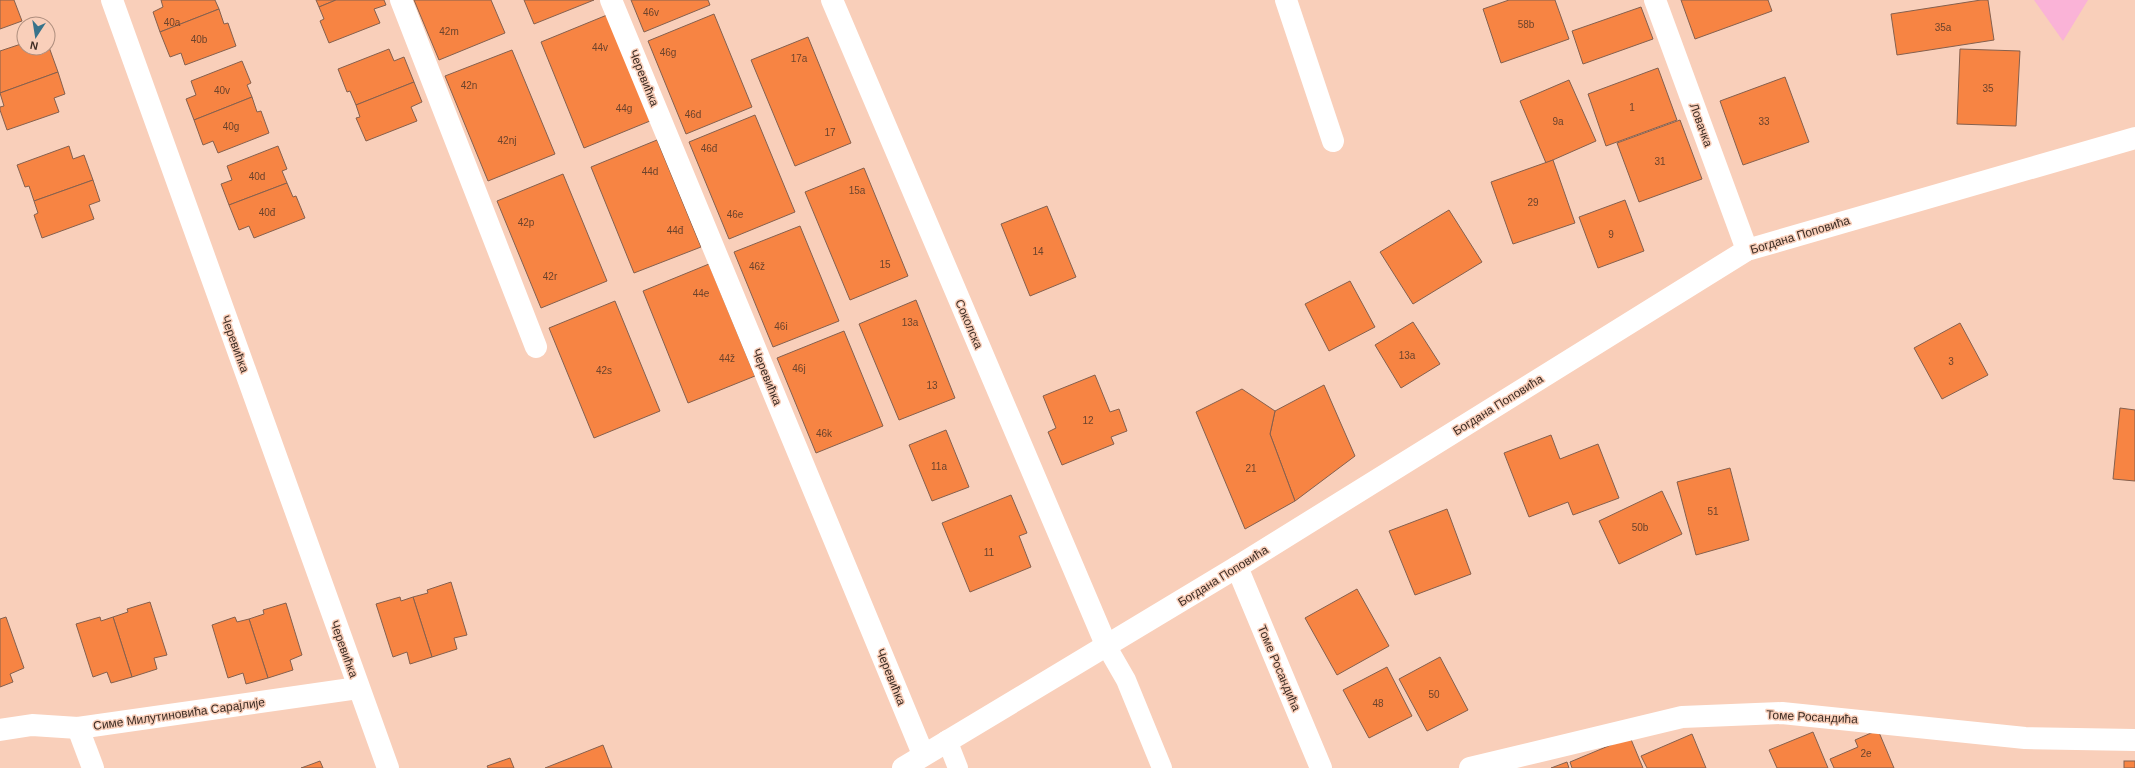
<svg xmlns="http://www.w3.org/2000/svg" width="2135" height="768" viewBox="0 0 2135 768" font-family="Helvetica,sans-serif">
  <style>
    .green { fill: #fab3d7 }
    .building { fill: #f78443; stroke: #85604e }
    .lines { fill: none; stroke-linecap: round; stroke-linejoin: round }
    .lane { stroke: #fff; stroke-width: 20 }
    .street { stroke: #fff; stroke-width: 22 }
    .labels { text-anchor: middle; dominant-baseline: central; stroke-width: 3; stroke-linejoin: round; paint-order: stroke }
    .number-label { font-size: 10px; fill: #6c432c }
    .street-label { font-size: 12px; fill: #3d2d25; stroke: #f9cfba }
  </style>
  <rect width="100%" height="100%" fill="#f9cfba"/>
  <!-- green -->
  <path class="green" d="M 2034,0 L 2088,0 L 2063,41 Z"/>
  <!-- building -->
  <g class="building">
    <path d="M 0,0 L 14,0 L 22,21 L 0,29 Z"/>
    <path d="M 161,0 L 215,0 L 219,9 L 160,32 L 153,12 L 163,7 Z"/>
    <path d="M 316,0 L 336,0 L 319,7 Z"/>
    <path d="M 336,0 L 384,0 L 386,5 L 374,9 L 380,23 L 329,43 L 320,21 L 324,19 L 319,7 Z"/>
    <path d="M 414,0 L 491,0 L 505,33 L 439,60 Z"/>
    <path d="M 524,0 L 594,0 L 534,24 Z"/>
    <path d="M 631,0 L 708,0 L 710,5 L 644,32 Z"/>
    <path d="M 1509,0 L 1555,0 L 1569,39 L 1501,63 L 1483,9 Z"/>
    <path d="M 1681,0 L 1768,0 L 1772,11 L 1695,39 Z"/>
    <path d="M 1981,0 L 1988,0 L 1994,40 L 1897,55 L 1891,14 Z"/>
    <path d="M 1641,7 L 1653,39 L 1583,64 L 1572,31 Z"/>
    <path d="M 219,9 L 224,24 L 228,23 L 236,46 L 185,65 L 181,53 L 170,57 L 160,32 Z"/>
    <path d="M 714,14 L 752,107 L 686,134 L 648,41 Z"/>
    <path d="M 607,15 L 650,121 L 584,148 L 541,42 Z"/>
    <path d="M 808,37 L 851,143 L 795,166 L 751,60 Z"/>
    <path d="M 24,43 L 24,48 L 37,48 L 38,51 L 49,47 L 58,72 L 0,93 L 0,51 Z"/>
    <path d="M 389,49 L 394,61 L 404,57 L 414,82 L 356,105 L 350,91 L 347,92 L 338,69 Z"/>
    <path d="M 1960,49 L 2020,51 L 2016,126 L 1957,124 Z"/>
    <path d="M 512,50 L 555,154 L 488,181 L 445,76 Z"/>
    <path d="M 242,61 L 251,83 L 247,85 L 252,97 L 194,120 L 186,99 L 196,95 L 191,81 Z"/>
    <path d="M 1658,68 L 1677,120 L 1606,146 L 1588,94 Z"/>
    <path d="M 58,72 L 65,94 L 54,98 L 59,112 L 7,130 L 0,110 L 0,107 L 4,106 L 0,93 Z"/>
    <path d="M 1785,77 L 1809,142 L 1743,165 L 1720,101 Z"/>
    <path d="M 1569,80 L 1596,141 L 1546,163 L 1520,101 Z"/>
    <path d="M 414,82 L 422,102 L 411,107 L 417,121 L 366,141 L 356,118 L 360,117 L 356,105 Z"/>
    <path d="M 252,97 L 257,112 L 261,111 L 269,133 L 218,153 L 213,141 L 203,145 L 194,120 Z"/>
    <path d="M 755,115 L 795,212 L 729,239 L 689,142 Z"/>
    <path d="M 1680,120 L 1702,179 L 1639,202 L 1617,143 Z"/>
    <path d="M 657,140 L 701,247 L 634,273 L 591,167 Z"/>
    <path d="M 69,146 L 73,159 L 84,155 L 93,180 L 34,201 L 29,186 L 25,187 L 17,165 Z"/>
    <path d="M 278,146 L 287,169 L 282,171 L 287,183 L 229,205 L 221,184 L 232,180 L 227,166 Z"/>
    <path d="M 1553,160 L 1575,223 L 1513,244 L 1491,182 Z"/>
    <path d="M 864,168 L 908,276 L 850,300 L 805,192 Z"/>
    <path d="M 563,174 L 607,281 L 541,308 L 497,201 Z"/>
    <path d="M 93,180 L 100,201 L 89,205 L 94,219 L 42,238 L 34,215 L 38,213 L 34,201 Z"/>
    <path d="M 287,183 L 293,197 L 296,196 L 305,218 L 254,238 L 249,226 L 239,230 L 229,205 Z"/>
    <path d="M 1625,200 L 1644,251 L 1598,268 L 1579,217 Z"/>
    <path d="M 1047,206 L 1076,277 L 1030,296 L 1001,224 Z"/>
    <path d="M 1449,210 L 1482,262 L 1413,304 L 1380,252 Z"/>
    <path d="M 800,226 L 839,321 L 773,347 L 734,252 Z"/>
    <path d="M 709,264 L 755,376 L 688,403 L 643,291 Z"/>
    <path d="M 1350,281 L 1375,327 L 1329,351 L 1305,304 Z"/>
    <path d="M 916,300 L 955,398 L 899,420 L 859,324 Z"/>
    <path d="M 615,301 L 660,411 L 594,438 L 549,328 Z"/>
    <path d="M 1413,322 L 1440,364 L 1401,388 L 1375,345 Z"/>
    <path d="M 1960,323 L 1988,375 L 1942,399 L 1914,348 Z"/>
    <path d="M 844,331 L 883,426 L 816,453 L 777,358 Z"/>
    <path d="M 1095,375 L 1110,412 L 1119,409 L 1127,431 L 1111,437 L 1114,444 L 1062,465 L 1048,432 L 1056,428 L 1043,396 Z"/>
    <path d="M 1324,385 L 1355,456 L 1295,501 L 1270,434 L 1275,411 Z"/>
    <path d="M 1242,389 L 1275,411 L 1270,434 L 1295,501 L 1245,529 L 1196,412 Z"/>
    <path d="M 2120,408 L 2135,410 L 2135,481 L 2113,479 Z"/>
    <path d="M 946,430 L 969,487 L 932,501 L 909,445 Z"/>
    <path d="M 1551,435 L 1560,459 L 1598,444 L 1619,498 L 1573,515 L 1568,502 L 1529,517 L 1504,453 Z"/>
    <path d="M 1730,468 L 1749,540 L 1696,555 L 1677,482 Z"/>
    <path d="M 1662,491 L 1682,534 L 1619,564 L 1599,521 Z"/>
    <path d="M 1011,495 L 1027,533 L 1019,536 L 1031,567 L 970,592 L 942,523 Z"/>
    <path d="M 1447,509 L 1471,574 L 1415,595 L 1389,531 Z"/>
    <path d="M 451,582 L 467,635 L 454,638 L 457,649 L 432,657 L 413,597 L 428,593 L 427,590 Z"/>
    <path d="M 1357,589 L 1389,646 L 1337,675 L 1305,618 Z"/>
    <path d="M 400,597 L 401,601 L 413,597 L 432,657 L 410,664 L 407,652 L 393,657 L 376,604 Z"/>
    <path d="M 150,602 L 167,655 L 154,658 L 157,669 L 132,677 L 113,617 L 128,612 L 127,609 Z"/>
    <path d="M 286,603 L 302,655 L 290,660 L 293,670 L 268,678 L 249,619 L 264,614 L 263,610 Z"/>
    <path d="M 6,617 L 24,668 L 10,674 L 13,682 L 0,687 L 0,619 Z"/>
    <path d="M 100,617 L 101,621 L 113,617 L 132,677 L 111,683 L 107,672 L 93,677 L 76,624 Z"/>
    <path d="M 235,617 L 237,622 L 249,619 L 268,678 L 246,684 L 243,673 L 228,678 L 212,625 Z"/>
    <path d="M 1440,657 L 1468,710 L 1427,731 L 1399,679 Z"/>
    <path d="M 1387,667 L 1412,716 L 1369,738 L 1343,690 Z"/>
    <path d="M 1878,730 L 1894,768 L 1834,768 L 1830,759 L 1858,747 L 1855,740 Z"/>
    <path d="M 1813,732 L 1828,768 L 1777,768 L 1769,750 Z"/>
    <path d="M 1692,734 L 1706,768 L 1647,768 L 1641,756 Z"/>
    <path d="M 1630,737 L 1643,768 L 1572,768 L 1570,762 Z"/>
    <path d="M 603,745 L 612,768 L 545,768 Z"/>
    <path d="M 510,758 L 514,768 L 488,768 L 487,766 Z"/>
    <path d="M 320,761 L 323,768 L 301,768 L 312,764 Z"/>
    <rect x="2124" y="761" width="11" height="7"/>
    <path d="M 1567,762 L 1569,768 L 1551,768 Z"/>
  </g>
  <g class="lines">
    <!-- lane -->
    <g class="lane">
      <path d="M 1107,647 L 1126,680 L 1162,768"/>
      <path d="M 947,740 L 958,768"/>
    </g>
    <!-- street -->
    <g class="street">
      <path d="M 112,0 L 388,768"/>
      <path d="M 401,0 L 536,347"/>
      <path d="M 611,0 L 923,754"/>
      <path d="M 832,0 L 1107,647"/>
      <path d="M 1286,0 L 1333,141"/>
      <path d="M 1655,0 L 1747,250"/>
      <path d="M 1237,567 L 1321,768"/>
      <path d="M 78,728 L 93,768"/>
      <path d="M 0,730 L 32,725 L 78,728 L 358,688"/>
      <path d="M 903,768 L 1237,567 L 1747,250 L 2135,138"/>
      <path d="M 1470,768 L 1682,717 L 1782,713 L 2025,738 L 2135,740"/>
    </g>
  </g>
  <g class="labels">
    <!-- number labels -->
    <g class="number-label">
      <text x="651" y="12">46v</text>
      <text x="172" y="22">40a</text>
      <text x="1526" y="24">58b</text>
      <text x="1943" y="27">35a</text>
      <text x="449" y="31">42m</text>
      <text x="199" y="39">40b</text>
      <text x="600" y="47">44v</text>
      <text x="668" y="52">46g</text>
      <text x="799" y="58">17a</text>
      <text x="469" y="85">42n</text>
      <text x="1988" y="88">35</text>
      <text x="222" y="90">40v</text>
      <text x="1632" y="107">1</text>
      <text x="624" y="108">44g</text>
      <text x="693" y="114">46d</text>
      <text x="1558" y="121">9a</text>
      <text x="1764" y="121">33</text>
      <text x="231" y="126">40g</text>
      <text x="830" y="132">17</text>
      <text x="507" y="140">42nj</text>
      <text x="709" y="148">46đ</text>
      <text x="1660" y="161">31</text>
      <text x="650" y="171">44d</text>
      <text x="257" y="176">40d</text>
      <text x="857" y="190">15a</text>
      <text x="1533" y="202">29</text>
      <text x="267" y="212">40đ</text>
      <text x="735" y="214">46e</text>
      <text x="526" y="222">42p</text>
      <text x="675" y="230">44đ</text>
      <text x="1611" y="234">9</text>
      <text x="1038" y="251">14</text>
      <text x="885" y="264">15</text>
      <text x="757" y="266">46ž</text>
      <text x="550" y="276">42r</text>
      <text x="701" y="293">44e</text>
      <text x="910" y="322">13a</text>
      <text x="781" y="326">46i</text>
      <text x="1407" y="355">13a</text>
      <text x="727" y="358">44ž</text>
      <text x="1951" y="361">3</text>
      <text x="799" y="368">46j</text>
      <text x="604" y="370">42s</text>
      <text x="932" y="385">13</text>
      <text x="1088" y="420">12</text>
      <text x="824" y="433">46k</text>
      <text x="939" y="466">11a</text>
      <text x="1251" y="468">21</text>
      <text x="1713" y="511">51</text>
      <text x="1640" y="527">50b</text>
      <text x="989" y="552">11</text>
      <text x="1434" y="694">50</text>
      <text x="1378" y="703">48</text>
      <text x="1866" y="753">2e</text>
    </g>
    <!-- street labels -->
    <g class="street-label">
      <text transform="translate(644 78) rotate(68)">Черевићка</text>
      <text transform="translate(1701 125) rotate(70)">Ловачка</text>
      <text transform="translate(1800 235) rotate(-17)">Богдана Поповића</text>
      <text transform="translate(969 324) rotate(67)">Соколска</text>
      <text transform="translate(235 344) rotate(70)">Черевићка</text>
      <text transform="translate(767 377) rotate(68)">Черевићка</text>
      <text transform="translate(1498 405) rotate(-32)">Богдана Поповића</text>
      <text transform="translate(1223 576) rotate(-32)">Богдана Поповића</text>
      <text transform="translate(344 649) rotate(70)">Черевићка</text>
      <text transform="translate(1279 668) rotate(67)">Томе Росандића</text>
      <text transform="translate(891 677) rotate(68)">Черевићка</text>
      <text transform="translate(179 714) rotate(-8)">Симе Милутиновића Сарајлије</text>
      <text transform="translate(1812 717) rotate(3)">Томе Росандића</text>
    </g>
  </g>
  <!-- north arrow -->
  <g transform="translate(36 36) rotate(192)"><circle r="19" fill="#f9cfba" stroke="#ae8e7e"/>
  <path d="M0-3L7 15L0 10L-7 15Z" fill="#38738b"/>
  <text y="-6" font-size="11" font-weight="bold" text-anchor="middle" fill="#3d2d25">N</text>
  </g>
</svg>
